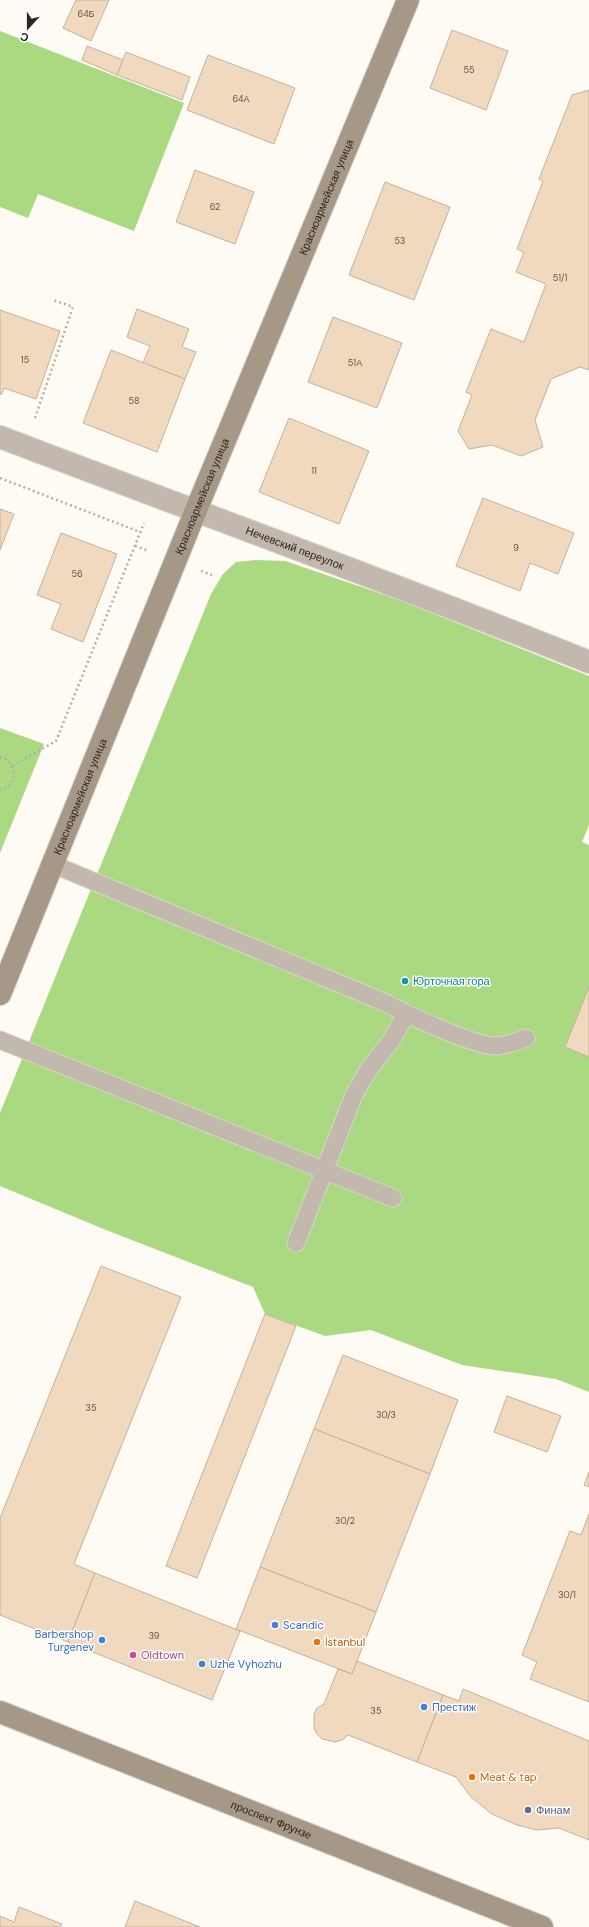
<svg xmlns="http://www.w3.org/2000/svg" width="589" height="1927" viewBox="0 0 589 1927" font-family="'DM Sans',sans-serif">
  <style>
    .green { fill: #abd982 }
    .building { fill: #f1d9c0; stroke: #c8b198 }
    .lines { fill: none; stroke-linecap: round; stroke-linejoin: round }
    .lane-casing { stroke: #d9d4cd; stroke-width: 19 }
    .street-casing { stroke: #d9d4cd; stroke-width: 24 }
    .secondary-casing { stroke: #d9d4cd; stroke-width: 24 }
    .path { stroke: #b5afa8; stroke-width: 2.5; stroke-dasharray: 2 3; stroke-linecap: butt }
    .lane { stroke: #c2b8ad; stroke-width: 17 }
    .street { stroke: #c2b8ad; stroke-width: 22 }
    .secondary { stroke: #a69887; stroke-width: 22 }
    .culture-dot { fill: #0f9aa8; stroke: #fff; stroke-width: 1.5 }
    .shop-dot { fill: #3f7fe0; stroke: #fff; stroke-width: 1.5 }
    .food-dot { fill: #e8710a; stroke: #fff; stroke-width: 1.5 }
    .hotel-dot { fill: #d1479c; stroke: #fff; stroke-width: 1.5 }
    .service-dot { fill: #5c6f8a; stroke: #fff; stroke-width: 1.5 }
    .labels { text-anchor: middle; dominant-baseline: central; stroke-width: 3; stroke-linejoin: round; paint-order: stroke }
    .number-label { font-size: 9px; fill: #5f5345 }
    .street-label { font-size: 11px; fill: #2e261c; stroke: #fff }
    .culture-label { font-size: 11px; fill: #0d838f; stroke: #fff; text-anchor: start }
    .shop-label { font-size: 11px; fill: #366cbe; stroke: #fff; text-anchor: start }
    .food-label { font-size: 11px; fill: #c56008; stroke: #fff; text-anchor: start }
    .hotel-label { font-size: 11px; fill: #b23c85; stroke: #fff; text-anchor: start }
    .service-label { font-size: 11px; fill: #4e5e75; stroke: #fff; text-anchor: start }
  </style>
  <rect width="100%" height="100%" fill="#fefaf4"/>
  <!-- green -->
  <g class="green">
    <path d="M 0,31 L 184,103 L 134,231 L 38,194 L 28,218 L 0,207 Z"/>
    <path d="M 256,560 L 285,561 L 400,600 L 589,676 L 589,825 L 582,842 L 589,845 L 589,1392 L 556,1379 L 462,1365 L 371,1330 L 325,1336 L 265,1314 L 253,1287 L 106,1230 L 0,1186 L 0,1113 L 211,594 L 223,574 L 236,562 Z"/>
    <path d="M 0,728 L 44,744 L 0,853 Z"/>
  </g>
  <!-- building -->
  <g class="building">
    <path d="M 76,0 L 109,0 L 91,41 L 63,28 Z"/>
    <path d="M 452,30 L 508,51 L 486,110 L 430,88 Z"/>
    <path d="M 87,46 L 123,60 L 117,75 L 82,60 Z"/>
    <path d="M 126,52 L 190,77 L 182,100 L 117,75 Z"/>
    <path d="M 208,55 L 295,88 L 274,144 L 187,110 Z"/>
    <path d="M 589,90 L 589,370 L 580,367 L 551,379 L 535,420 L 543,447 L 521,456 L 492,445 L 469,449 L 458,431 L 472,395 L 466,392 L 491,329 L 524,342 L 546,284 L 516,272 L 524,252 L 517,249 L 543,181 L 539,179 L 572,95 Z"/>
    <path d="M 195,170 L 254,192 L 235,244 L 176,222 Z"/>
    <path d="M 385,182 L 450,207 L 414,300 L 349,275 Z"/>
    <path d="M 137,309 L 189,329 L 182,347 L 196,352 L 185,379 L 143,363 L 150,346 L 127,337 Z"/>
    <path d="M 0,310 L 60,331 L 36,399 L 4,388 L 1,395 L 0,394 Z"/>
    <path d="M 333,317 L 402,343 L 377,408 L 308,382 Z"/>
    <path d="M 111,350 L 185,379 L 157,452 L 83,423 Z"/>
    <path d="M 289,418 L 369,451 L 339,524 L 259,492 Z"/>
    <path d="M 483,498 L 574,533 L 558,574 L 530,563 L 520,591 L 456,566 Z"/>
    <path d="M 0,509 L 14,514 L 0,550 Z"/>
    <path d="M 61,533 L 117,554 L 83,642 L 51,629 L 61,604 L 37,595 Z"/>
    <path d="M 589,987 L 589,1057 L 565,1047 Z"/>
    <path d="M 101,1266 L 181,1297 L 74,1564 L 95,1573 L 68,1642 L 0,1615 L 0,1518 Z"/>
    <path d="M 265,1314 L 296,1326 L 197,1578 L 166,1566 Z"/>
    <path d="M 343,1355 L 458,1400 L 430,1474 L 314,1429 Z"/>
    <path d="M 507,1396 L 561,1416 L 547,1452 L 494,1432 Z"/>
    <path d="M 314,1429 L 430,1474 L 376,1612 L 260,1567 Z"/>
    <path d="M 589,1472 L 589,1487 L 584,1485 Z"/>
    <path d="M 589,1514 L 589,1702 L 530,1679 L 537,1662 L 522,1655 L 570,1531 L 581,1535 Z"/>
    <path d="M 260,1567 L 376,1612 L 352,1674 L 236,1629 Z"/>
    <path d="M 95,1573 L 240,1631 L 212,1700 L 68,1642 Z"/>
    <path d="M 357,1661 L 443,1695 L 417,1762 L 348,1735 L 342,1740 L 335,1742 L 322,1739 L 317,1734 L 314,1728 L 314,1714 L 317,1708 L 324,1704 L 338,1669 L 352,1674 Z"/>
    <path d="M 463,1689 L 589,1741 L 589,1840 L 559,1828 L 537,1830 L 517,1825 L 492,1814 L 471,1797 L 456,1777 L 417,1762 L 443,1695 L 459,1701 Z"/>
    <path d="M 135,1901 L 200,1927 L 125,1927 Z"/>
    <path d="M 19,1907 L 62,1924 L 60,1927 L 0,1927 L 0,1916 L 14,1922 Z"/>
  </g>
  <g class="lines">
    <!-- lane casing -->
    <g class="lane-casing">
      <g id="lane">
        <path d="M 52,864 L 386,1003 C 406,1014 476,1047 497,1046 C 507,1045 516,1042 526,1038"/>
        <path d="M 0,1040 L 393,1198"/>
        <path d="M 296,1243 L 354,1095 L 369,1069 L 391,1041 L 406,1014"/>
      </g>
    </g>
    <!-- street casing -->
    <g class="street-casing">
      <g id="street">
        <path id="s1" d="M 0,437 C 196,512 394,583 589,662"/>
      </g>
    </g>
    <!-- secondary casing -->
    <g class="secondary-casing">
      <g id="secondary">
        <path id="s2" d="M 0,994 L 196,510 L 408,0"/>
        <path id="s3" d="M 0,1712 L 542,1927"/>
      </g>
    </g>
    <!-- path -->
    <g class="path">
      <path d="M 35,418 L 73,307 L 53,300"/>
      <path d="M 0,478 L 140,532"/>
      <path d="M 135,546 L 149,551"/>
      <path d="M 201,571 L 212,575"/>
      <path d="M 0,757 C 18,762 19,786 0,790"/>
      <path d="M 12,766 L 56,741 L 144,523"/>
    </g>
    <!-- lane -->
    <use href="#lane" class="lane"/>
    <!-- street -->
    <use href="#street" class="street"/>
    <!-- secondary -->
    <use href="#secondary" class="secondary"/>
  </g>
  <!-- markers -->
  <circle class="culture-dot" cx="405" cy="981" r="4"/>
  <g class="shop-dot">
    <circle cx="275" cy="1625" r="4"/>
    <circle cx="102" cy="1640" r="4"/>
    <circle cx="202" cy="1664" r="4"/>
    <circle cx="424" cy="1707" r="4"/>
  </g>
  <g class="food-dot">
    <circle cx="317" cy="1642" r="4"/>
    <circle cx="472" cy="1777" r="4"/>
  </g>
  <circle class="hotel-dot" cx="133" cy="1655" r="4"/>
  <circle class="service-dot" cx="528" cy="1810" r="4"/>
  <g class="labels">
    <!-- number labels -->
    <g class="number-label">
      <text x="86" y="14">64Б</text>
      <text x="469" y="70">55</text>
      <text x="241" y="99">64А</text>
      <text x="215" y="207">62</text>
      <text x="400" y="241">53</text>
      <text x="560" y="278">51/1</text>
      <text x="25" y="360">15</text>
      <text x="355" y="363">51А</text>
      <text x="134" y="401">58</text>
      <text x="314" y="471">11</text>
      <text x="516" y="548">9</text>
      <text x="77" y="574">56</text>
      <text x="91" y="1408">35</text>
      <text x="386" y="1415">30/3</text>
      <text x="345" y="1521">30/2</text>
      <text x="567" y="1595">30/1</text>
      <text x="154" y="1636">39</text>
      <text x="376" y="1711">35</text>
    </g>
    <!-- street labels -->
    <g class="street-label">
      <text stroke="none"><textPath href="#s2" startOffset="861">Красноармейская улица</textPath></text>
      <text stroke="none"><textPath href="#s2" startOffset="537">Красноармейская улица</textPath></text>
      <text stroke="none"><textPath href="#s1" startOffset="315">Нечевский переулок</textPath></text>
      <text stroke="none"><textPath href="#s2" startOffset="213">Красноармейская улица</textPath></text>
      <text stroke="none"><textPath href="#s3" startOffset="292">проспект Фрунзе</textPath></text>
    </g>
    <!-- culture labels -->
    <g class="culture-label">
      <text x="413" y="981">Юрточная гора</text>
    </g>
    <!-- shop labels -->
    <g class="shop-label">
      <text x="283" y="1625">Scandic</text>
      <text x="94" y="1634" text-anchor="end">Barbershop<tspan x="94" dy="13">Turgenev</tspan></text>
      <text x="210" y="1664">Uzhe Vyhozhu</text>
      <text x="432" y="1707">Престиж</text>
    </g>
    <!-- food labels -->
    <g class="food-label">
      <text x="325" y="1642">İstanbul</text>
      <text x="480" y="1777">Meat &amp; tap</text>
    </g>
    <!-- hotel labels -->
    <g class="hotel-label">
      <text x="141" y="1655">Oldtown</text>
    </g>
    <!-- service labels -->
    <g class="service-label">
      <text x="536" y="1810">Финам</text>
    </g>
  </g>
  <!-- north arrow -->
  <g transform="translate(28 28) rotate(201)" stroke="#ffffff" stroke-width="3" paint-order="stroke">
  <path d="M0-3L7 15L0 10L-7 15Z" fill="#2e261c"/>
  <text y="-6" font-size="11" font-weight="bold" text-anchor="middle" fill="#2e261c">С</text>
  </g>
</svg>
